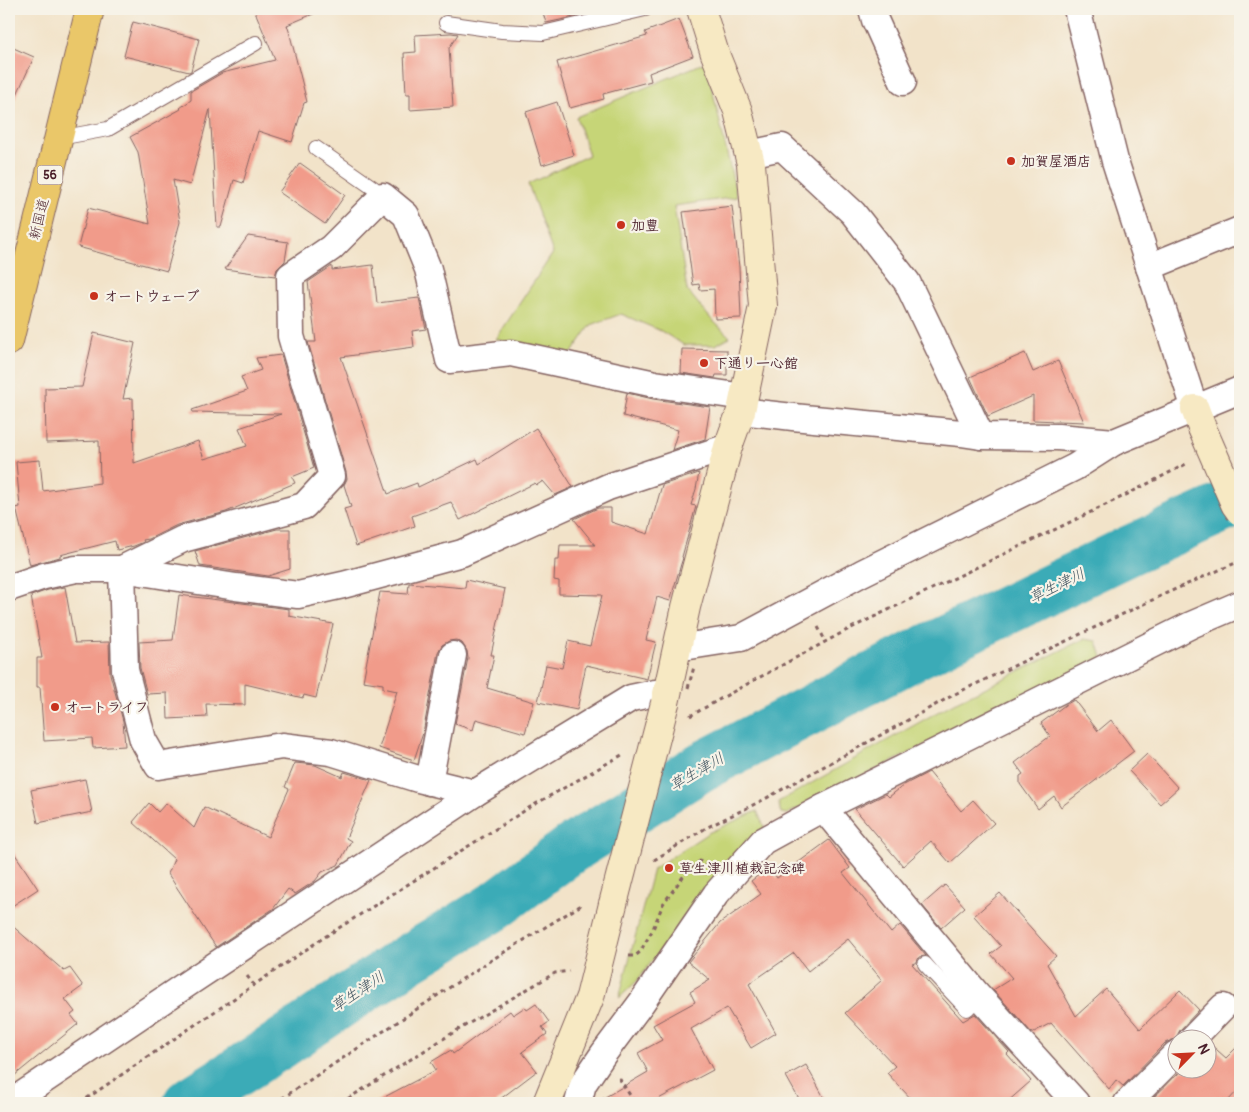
<svg xmlns="http://www.w3.org/2000/svg" width="1249" height="1112" viewBox="0 0 1249 1112" font-family="Pangolin,'Klee One',sans-serif">
  <style>
    .green { fill: #c6d577; stroke: #887a51 }
    .lines { fill: none; stroke-linecap: round; stroke-linejoin: round }
    .river { stroke: #3babb7; stroke-width: 50 }
    .building { fill: #f19b8a }
    .lane-casing { stroke: #856462; stroke-width: 16 }
    .street-casing { stroke: #856462; stroke-width: 29 }
    .secondary-casing { stroke: #856462; stroke-width: 30 }
    .primary-casing { stroke: #856462; stroke-width: 30 }
    .path { stroke: #856462; stroke-width: 3; stroke-dasharray: 4 4; stroke-linecap: butt }
    .lane { stroke: #fff; stroke-width: 14 }
    .street { stroke: #fff; stroke-width: 26 }
    .secondary { stroke: #f7e9c3; stroke-width: 28 }
    .primary { stroke: #eac769; stroke-width: 28 }
    .secondary-bridge-casing { stroke: #856462; stroke-width: 30; stroke-linecap: butt }
    .path-bridge { stroke: #856462; stroke-width: 3; stroke-dasharray: 4 4; stroke-linecap: butt }
    .secondary-bridge { stroke: #f7e9c3; stroke-width: 28 }
    .poi-dot { fill: #c8321e; stroke: #f7f3e8; stroke-width: 2 }
    .labels { text-anchor: middle; dominant-baseline: central; stroke-width: 4.5; stroke-linejoin: round; paint-order: stroke }
    .shield { fill: #f7f3e8; stroke: #7e5f64; stroke-width: 1 }
    .shield-label { font-size: 12px; font-weight: bold; fill: #4a1f2b }
    .poi-label { font-size: 14px; font-weight: bold; fill: #4a1f2b; stroke: #f7f3e8; text-anchor: start }
    .street-label { font-size: 14px; fill: #4a1f2b; stroke: #f7f3e8 }
    .water-label { font-size: 15px; font-style: italic; fill: #445763; stroke: #f7f3e8 }
  </style>
  <rect width="100%" height="100%" fill="#f7f3e8"/>
  <filter id="ink" filterUnits="userSpaceOnUse"><feTurbulence type="fractalNoise" baseFrequency=".02" numOctaves="2"/><feDisplacementMap in="SourceGraphic" scale="10" xChannelSelector="R" yChannelSelector="G"/><feConvolveMatrix kernelMatrix="1 2 1 2 8 2 1 2 1" color-interpolation-filters="sRGB"/></filter>
  <filter id="wash" filterUnits="userSpaceOnUse"><feTurbulence type="fractalNoise" baseFrequency=".0096" numOctaves="4" result="noise"/><feDisplacementMap in="SourceGraphic" scale="20" xChannelSelector="R" yChannelSelector="G"/><feGaussianBlur stdDeviation="1.12" result="paint"/><feColorMatrix in="noise" values="0 0 0 0 0 0 0 0 0 0 0 0 0 0 0 0 0 1.4 0 .05"/><feComposite in="paint" operator="in"/></filter>
  <g filter="url(#wash)">
    <rect width="100%" height="100%" fill="#f2e3c9"/>
    <!-- green -->
    <g class="green">
      <path d="M 706,62 L 737,197 L 674,206 L 687,290 L 711,319 L 730,337 L 715,345 L 684,345 L 661,331 L 621,314 L 591,325 L 569,357 L 496,339 L 553,253 L 528,184 L 589,155 L 576,117 Z"/>
      <path d="M 1084,639 L 1097,641 L 1102,657 L 787,814 L 781,813 L 778,802 L 950,705 Z"/>
      <path d="M 757,811 L 766,831 L 712,882 L 637,981 L 619,998 L 653,869 L 708,833 Z"/>
    </g>
    <g class="lines">
      <!-- river -->
      <path class="river" d="M 188,1103 L 278,1046 L 338,1005 L 405,961 L 492,908 L 571,849 L 701,767 L 917,654 L 1128,551 L 1240,500"/>
    </g>
    <g id="blocks">
      <!-- building -->
      <g class="building">
        <path d="M 254,9 L 325,9 L 287,25 L 289,31 L 307,102 L 304,103 L 292,142 L 258,131 L 243,183 L 234,180 L 221,227 L 217,227 L 210,109 L 190,185 L 173,180 L 180,222 L 167,271 L 78,247 L 88,208 L 150,224 L 138,152 L 130,137 L 181,109 L 180,108 L 191,100 L 191,91 L 222,73 L 275,60 Z"/>
        <path d="M 542,9 L 593,9 L 588,14 L 546,23 Z"/>
        <path d="M 679,19 L 693,56 L 649,73 L 651,81 L 603,94 L 604,99 L 570,108 L 557,62 L 647,36 L 645,32 Z"/>
        <path d="M 133,22 L 199,39 L 191,71 L 189,72 L 124,56 Z"/>
        <path d="M 451,33 L 458,34 L 449,48 L 453,107 L 410,110 L 410,94 L 406,94 L 404,53 L 416,52 L 415,35 Z"/>
        <path d="M 9,46 L 34,57 L 9,112 Z"/>
        <path d="M 557,102 L 574,155 L 542,165 L 526,112 Z"/>
        <path d="M 300,163 L 345,195 L 325,224 L 279,192 Z"/>
        <path d="M 732,206 L 739,267 L 741,318 L 715,319 L 714,289 L 700,290 L 699,284 L 693,285 L 683,212 Z"/>
        <path d="M 248,236 L 288,242 L 285,261 L 277,269 L 275,276 L 225,269 Z"/>
        <path d="M 373,265 L 377,303 L 419,298 L 426,329 L 412,331 L 414,347 L 341,357 L 388,494 L 417,483 L 418,487 L 477,459 L 479,464 L 536,428 L 573,487 L 555,495 L 543,481 L 537,485 L 535,483 L 460,520 L 451,502 L 412,516 L 415,526 L 356,546 L 344,509 L 351,507 L 344,485 L 347,479 L 346,472 L 308,342 L 316,342 L 308,282 L 332,266 L 332,270 Z"/>
        <path d="M 94,333 L 135,343 L 123,399 L 133,398 L 134,463 L 198,441 L 204,459 L 247,446 L 239,428 L 281,414 L 193,412 L 192,410 L 247,391 L 241,377 L 261,370 L 256,358 L 281,355 L 314,468 L 292,477 L 295,483 L 226,512 L 177,525 L 149,539 L 143,540 L 144,542 L 134,546 L 117,550 L 115,541 L 60,555 L 60,557 L 30,565 L 16,508 L 20,507 L 16,462 L 40,460 L 43,491 L 100,483 L 99,441 L 46,443 L 45,388 L 82,387 Z"/>
        <path d="M 682,349 L 727,350 L 727,375 L 716,375 L 715,378 L 681,373 Z"/>
        <path d="M 1025,353 L 1033,372 L 1058,361 L 1084,422 L 1033,420 L 1033,396 L 988,416 L 970,377 Z"/>
        <path d="M 627,393 L 653,399 L 710,407 L 705,439 L 672,450 L 678,430 L 623,416 Z"/>
        <path d="M 699,473 L 696,489 L 691,505 L 696,506 L 682,557 L 683,558 L 681,564 L 670,601 L 657,597 L 646,640 L 656,642 L 647,679 L 586,665 L 577,710 L 538,702 L 546,665 L 562,668 L 568,641 L 590,646 L 602,595 L 559,594 L 559,581 L 554,580 L 555,560 L 559,560 L 560,545 L 595,545 L 574,519 L 598,508 L 611,508 L 611,522 L 648,534 L 662,485 Z"/>
        <path d="M 277,529 L 290,529 L 290,569 L 268,576 L 200,566 L 195,551 Z"/>
        <path d="M 466,580 L 505,589 L 491,655 L 494,655 L 487,688 L 534,702 L 525,733 L 476,719 L 473,730 L 455,724 L 468,658 L 467,651 L 462,643 L 456,640 L 449,641 L 442,645 L 438,652 L 423,733 L 414,760 L 379,748 L 397,691 L 383,688 L 383,684 L 363,681 L 380,592 L 408,594 L 409,583 L 465,588 Z"/>
        <path d="M 65,587 L 75,643 L 109,642 L 110,674 L 123,721 L 125,746 L 93,748 L 92,738 L 44,741 L 40,687 L 37,687 L 37,658 L 42,658 L 31,596 L 48,590 Z"/>
        <path d="M 179,595 L 289,609 L 289,616 L 333,624 L 316,698 L 304,695 L 303,698 L 245,684 L 245,705 L 206,704 L 207,717 L 168,719 L 167,693 L 147,694 L 140,668 L 139,642 L 173,640 Z"/>
        <path d="M 1074,700 L 1098,731 L 1111,720 L 1134,751 L 1061,807 L 1054,796 L 1038,809 L 1020,784 L 1020,776 L 1023,774 L 1015,763 L 1050,736 L 1041,723 L 1065,705 Z"/>
        <path d="M 1147,754 L 1178,788 L 1160,804 L 1129,771 Z"/>
        <path d="M 295,763 L 315,765 L 342,777 L 344,772 L 371,780 L 346,838 L 351,841 L 338,865 L 322,872 L 315,881 L 295,894 L 288,889 L 273,909 L 216,947 L 168,874 L 174,859 L 133,822 L 149,803 L 158,812 L 166,803 L 194,828 L 204,807 L 268,837 L 289,789 L 285,787 Z"/>
        <path d="M 929,772 L 961,811 L 973,800 L 994,823 L 950,863 L 931,841 L 903,866 L 855,809 L 886,794 L 889,797 L 904,785 Z"/>
        <path d="M 85,779 L 92,812 L 38,823 L 31,790 Z"/>
        <path d="M 829,840 L 850,868 L 843,873 L 891,933 L 900,925 L 926,956 L 919,957 L 917,962 L 912,964 L 963,1021 L 975,1014 L 1009,1052 L 1007,1054 L 1031,1081 L 1006,1103 L 915,1103 L 887,1073 L 895,1066 L 845,1013 L 882,980 L 848,939 L 808,971 L 794,953 L 749,984 L 776,1033 L 751,1048 L 727,1008 L 691,1029 L 713,1070 L 651,1103 L 595,1103 L 648,1072 L 638,1053 L 662,1040 L 653,1025 L 695,1002 L 690,992 L 710,980 L 688,962 L 720,923 L 761,894 L 751,881 L 769,867 L 777,878 Z"/>
        <path d="M 9,845 L 38,889 L 9,908 Z"/>
        <path d="M 945,885 L 965,907 L 941,928 L 922,905 Z"/>
        <path d="M 1000,893 L 1056,956 L 1047,964 L 1076,1016 L 1106,989 L 1140,1029 L 1180,990 L 1199,1010 L 1180,1030 L 1177,1036 L 1176,1039 L 1172,1040 L 1165,1043 L 1123,1086 L 1116,1080 L 1109,1089 L 1051,1023 L 1032,1033 L 993,990 L 1012,978 L 991,954 L 1001,946 L 974,916 Z"/>
        <path d="M 9,923 L 64,971 L 70,968 L 83,986 L 65,999 L 75,1012 L 71,1015 L 78,1024 L 9,1080 Z"/>
        <path d="M 536,1004 L 549,1022 L 542,1027 L 547,1034 L 522,1052 L 537,1071 L 495,1103 L 373,1103 L 436,1070 L 431,1062 L 451,1050 L 453,1054 L 510,1011 L 513,1015 L 525,1007 L 527,1010 Z"/>
        <path d="M 1209,1043 L 1226,1058 L 1240,1044 L 1240,1088 L 1226,1103 L 1148,1103 L 1182,1070 L 1206,1070 L 1206,1046 Z"/>
        <path d="M 806,1065 L 827,1103 L 801,1103 L 786,1076 Z"/>
      </g>
    </g>
  </g>
  <g filter="url(#ink)">
    <use href="#blocks" fill-opacity="0" stroke="#856462" stroke-width="1"/>
    <g class="lines">
      <!-- lane casing -->
      <g class="lane-casing">
        <g id="lane">
          <path d="M 446,23 L 502,31 L 543,33 L 645,9"/>
          <path d="M 59,138 L 108,129 L 256,43"/>
          <path d="M 316,148 L 372,187 L 383,196"/>
          <path d="M 925,964 L 967,1009 L 980,996"/>
        </g>
      </g>
      <!-- street casing -->
      <g class="street-casing">
        <g id="street">
          <path d="M 872,9 L 875,20 L 903,82"/>
          <path d="M 1077,9 L 1115,161 L 1195,409"/>
          <path d="M 749,154 L 782,147 L 853,213 L 907,282 L 981,436"/>
          <path d="M 1149,267 L 1240,230"/>
          <path d="M 741,411 L 793,417 L 961,433 L 981,436 L 1058,437 L 1114,442 L 1240,390"/>
          <path d="M 9,588 L 44,576 L 76,569 L 122,569 L 236,587 L 298,595 L 343,585 L 462,553 L 608,487 L 728,447"/>
          <path d="M 677,648 L 741,638 L 862,573 L 1075,467 L 1114,442"/>
          <path d="M 667,693 L 655,693 L 631,698 L 475,793 L 418,779 L 331,752 L 282,746 L 158,766 L 143,740 L 125,670 L 122,569 L 183,539 L 304,506 L 332,476 L 291,336 L 290,276 L 331,248 L 383,196 L 406,215 L 428,269 L 449,360 L 511,353 L 655,384 L 744,397"/>
          <path d="M 429,782 L 453,655"/>
          <path d="M 823,808 L 976,993 L 1076,1103"/>
          <path d="M 1191,1040 L 1223,1007"/>
          <path d="M 10,1103 L 190,982 L 475,793"/>
          <path d="M 578,1103 L 583,1084 L 604,1053 L 642,1002 L 716,894 L 763,841 L 823,808 L 934,753 L 1191,625 L 1240,604"/>
          <path d="M 1127,1103 L 1176,1054"/>
        </g>
      </g>
      <!-- secondary casing -->
      <g class="secondary-casing">
        <g id="secondary">
          <path d="M 1195,409 L 1202,428"/>
          <path d="M 665,703 L 686,607 L 728,447 L 741,411 L 763,306 L 751,164 L 738,111 L 715,54 L 701,9"/>
          <path d="M 547,1103 L 590,997 L 613,904"/>
        </g>
      </g>
      <!-- primary casing -->
      <g class="primary-casing">
        <path id="primary" d="M 9,341 L 90,9"/>
      </g>
      <!-- path -->
      <g class="path">
        <path d="M 818,627 L 826,642"/>
        <path d="M 690,716 L 738,689 L 849,629 L 1122,497 L 1188,463"/>
        <path d="M 654,860 L 706,828 L 763,800 L 957,693 L 1169,592 L 1240,561"/>
        <path d="M 629,956 L 635,956 L 640,952 L 653,929 L 663,904 L 685,874 L 700,861 L 706,864"/>
        <path d="M 247,976 L 254,985"/>
        <path d="M 619,1078 L 635,1103"/>
        <path d="M 80,1103 L 323,938 L 532,806 L 622,755"/>
        <path d="M 275,1103 L 485,964 L 583,904"/>
        <path d="M 341,1103 L 451,1034 L 555,973 L 569,971"/>
      </g>
      <!-- lane -->
      <use href="#lane" class="lane"/>
      <!-- street -->
      <use href="#street" class="street"/>
      <!-- secondary -->
      <use href="#secondary" class="secondary"/>
      <!-- primary -->
      <use href="#primary" class="primary"/>
      <!-- secondary-bridge casing -->
      <g class="secondary-bridge-casing">
        <g id="secondary-bridge">
          <path d="M 1202,428 L 1235,504 L 1240,511"/>
          <path d="M 613,904 L 665,703"/>
        </g>
      </g>
      <!-- path-bridge -->
      <path class="path-bridge" d="M 688,688 L 694,667"/>
      <!-- secondary-bridge -->
      <use href="#secondary-bridge" class="secondary-bridge"/>
    </g>
  </g>
  <!-- markers -->
  <g class="poi-dot">
    <circle cx="1011" cy="161" r="5"/>
    <circle cx="621" cy="225" r="5"/>
    <circle cx="94" cy="296" r="5"/>
    <circle cx="704" cy="363" r="5"/>
    <circle cx="55" cy="707" r="5"/>
    <circle cx="669" cy="868" r="5"/>
  </g>
  <g class="labels">
    <!-- shield labels -->
    <rect class="shield" x="37.5" y="165.5" width="25" height="19" rx="4"/>
    <g class="shield-label">
      <text x="50" y="175">56</text>
    </g>
    <!-- poi labels -->
    <g class="poi-label">
      <text x="1021" y="161">加賀屋酒店</text>
      <text x="631" y="225">加豊</text>
      <text x="104" y="296">オートウェーブ</text>
      <text x="714" y="363">下通り一心館</text>
      <text x="65" y="707">オートライフ</text>
      <text x="679" y="868">草生津川植栽記念碑</text>
    </g>
    <!-- street labels -->
    <g class="street-label">
      <text transform="translate(39 219) rotate(-76)">新国道</text>
    </g>
    <!-- water labels -->
    <g class="water-label">
      <text transform="translate(1057 586) rotate(-26)">草生津川</text>
      <text transform="translate(697 772) rotate(-30)">草生津川</text>
      <text transform="translate(358 992) rotate(-33)">草生津川</text>
    </g>
  </g>
  <!-- margin -->
  <rect width="1249" height="1112" fill="none" stroke="#f7f3e8" stroke-width="30"/>
  <!-- north arrow -->
  <g transform="translate(1192 1054) rotate(66)"><circle r="24" fill="#f7f3e8" stroke="#b29e9c"/>
  <path d="M0-4L9 19L0 12L-9 19Z" fill="#c8321e"/>
  <text y="-8" font-size="14" font-weight="bold" text-anchor="middle" fill="#4a1f2b">N</text>
  </g>
</svg>
